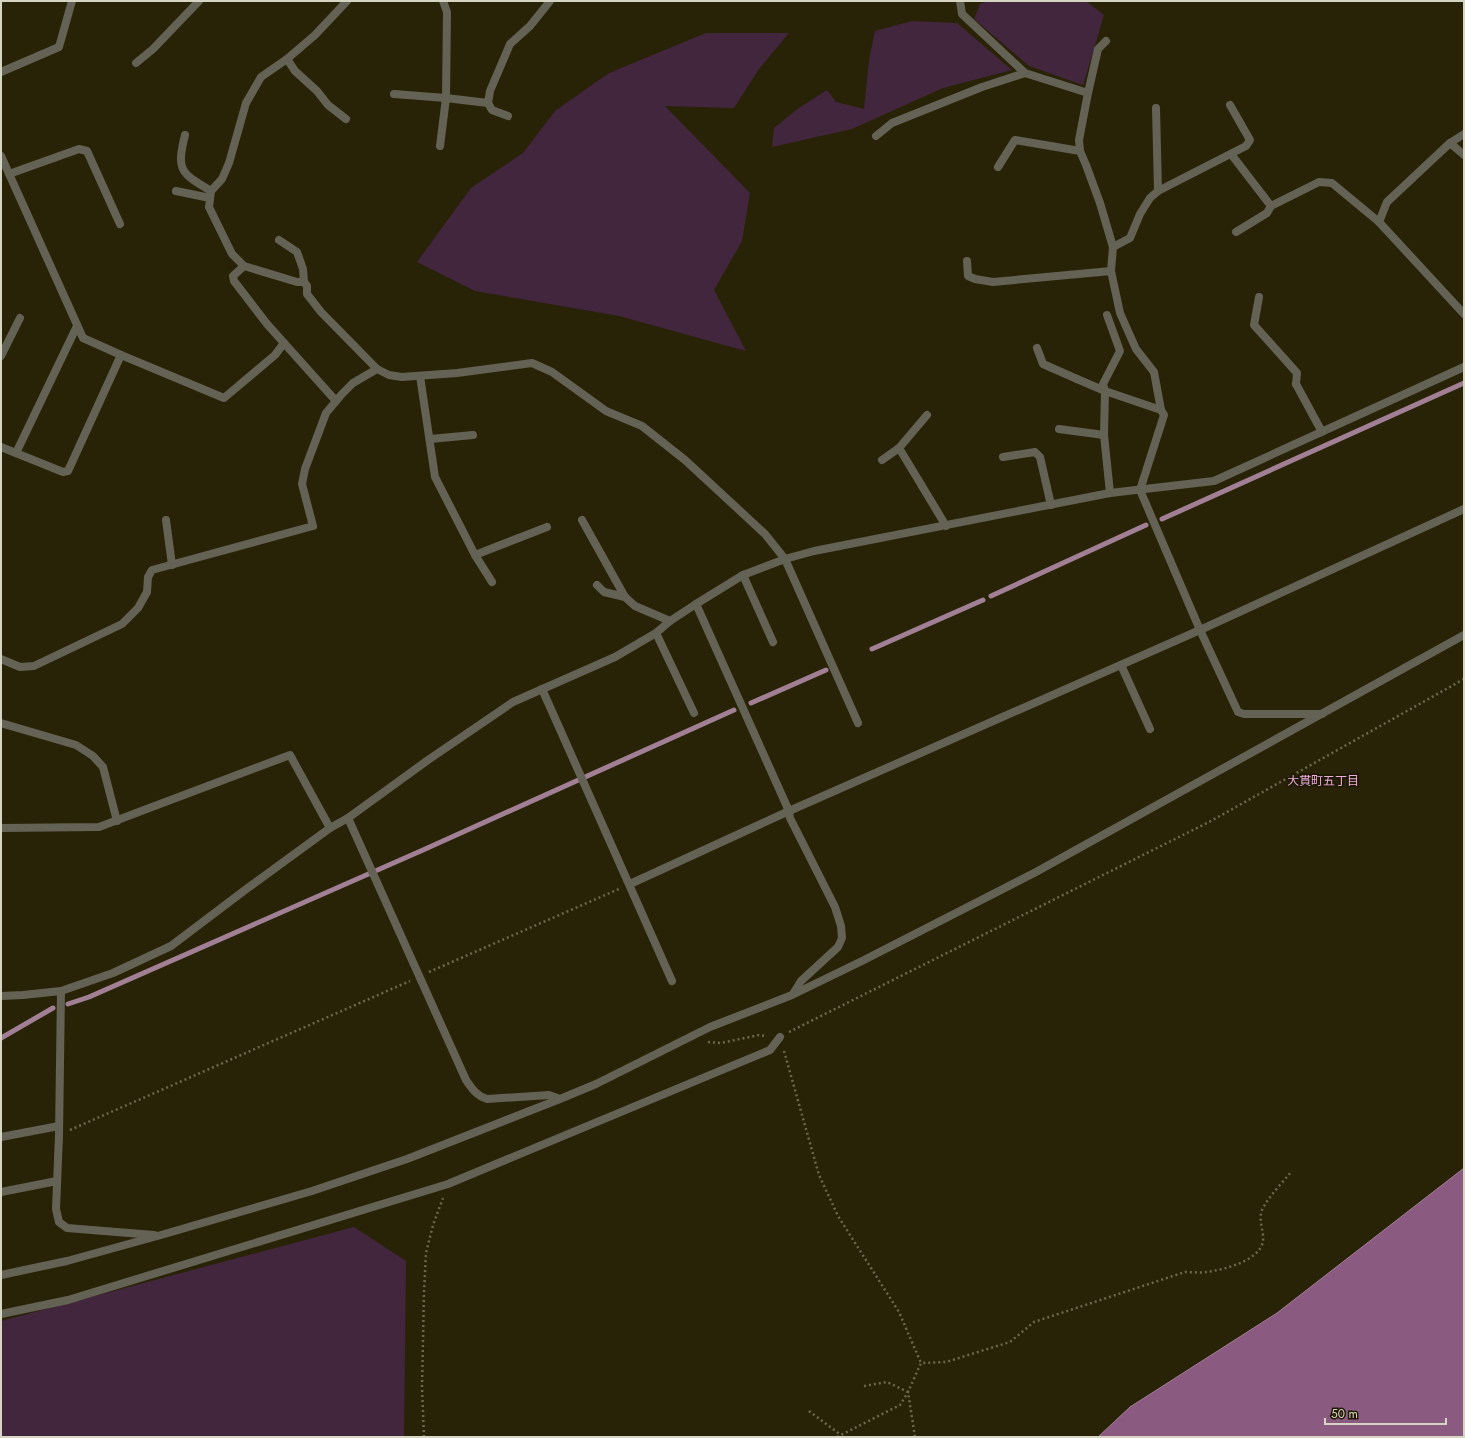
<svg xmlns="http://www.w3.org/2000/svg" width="1465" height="1438" viewBox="0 0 1465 1438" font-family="Jost,'Noto Sans JP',sans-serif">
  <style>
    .green { fill: #42263d }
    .water { fill: #8a5a81; stroke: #a17f95 }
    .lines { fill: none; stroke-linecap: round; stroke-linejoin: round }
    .stream { stroke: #a17f95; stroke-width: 5 }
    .path { stroke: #6c684f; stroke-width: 2.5; stroke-dasharray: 2 3; stroke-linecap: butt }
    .service { stroke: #646255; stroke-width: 8 }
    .minor { stroke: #646255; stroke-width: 8 }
    .labels { text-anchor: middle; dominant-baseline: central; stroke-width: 4; stroke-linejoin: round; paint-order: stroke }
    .neighbourhood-label { font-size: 12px; fill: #edade1; stroke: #1e1900 }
  </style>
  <rect width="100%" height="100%" fill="#282306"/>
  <!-- green -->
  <g class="green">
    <path d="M 988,1 L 1086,1 L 1104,15 L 1083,85 L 1029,66 L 974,19 L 980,4 Z"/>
    <path d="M 912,21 L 957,23 L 1012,70 L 943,88 L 852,129 L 772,147 L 774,128 L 799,108 L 827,90 L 836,102 L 864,109 L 869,60 L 875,31 Z"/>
    <path d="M 706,33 L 789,33 L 759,69 L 734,108 L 665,106 L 750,193 L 742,241 L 714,290 L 746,351 L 619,316 L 475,291 L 417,262 L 471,188 L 523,153 L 555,111 L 609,73 Z"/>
    <path d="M 354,1227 L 406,1261 L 404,1437 L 1,1437 L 1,1321 Z"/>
  </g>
  <!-- water -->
  <path class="water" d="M 1464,1168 L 1464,1437 L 1098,1437 L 1130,1407 L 1277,1313 Z"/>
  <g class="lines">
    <!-- stream -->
    <g class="stream">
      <path d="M 1162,519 L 1464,383"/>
      <path d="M 991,596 L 1146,525"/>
      <path d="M 872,649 L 983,600"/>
      <path d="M 751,703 L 826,670"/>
      <path d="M 68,1004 L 89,997 L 423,850 L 734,710"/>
      <path d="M 1,1038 L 53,1008"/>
    </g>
    <!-- path -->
    <g class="path">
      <path d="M 429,972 L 619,889"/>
      <path d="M 789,1032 L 1211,821 L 1464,679"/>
      <path d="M 708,1042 L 721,1043 L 759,1035 L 766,1036"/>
      <path d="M 784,1051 L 819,1175 L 838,1216 L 899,1312 L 921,1363"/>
      <path d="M 70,1130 L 410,981"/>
      <path d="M 864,1386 L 887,1382 L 908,1392 L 915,1437"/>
      <path d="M 809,1411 L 841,1435"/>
      <path d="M 424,1437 L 422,1387 L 424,1293 L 426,1253 L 433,1225 L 443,1198"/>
      <path d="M 837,1437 L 900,1405 L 908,1392 L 921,1363 L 946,1362 L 1010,1342 L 1034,1322 L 1185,1272 C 1192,1272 1199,1273 1206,1272 C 1223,1270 1260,1261 1263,1241 C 1264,1231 1258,1220 1262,1210 C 1269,1196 1282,1183 1292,1171"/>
    </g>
    <!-- service -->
    <g class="service">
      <path d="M 185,135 C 176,171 181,173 211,191"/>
      <path d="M 1450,143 L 1464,155"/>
      <path d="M 176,191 L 210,198"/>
      <path d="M 279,240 L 297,252 L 303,269 L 304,282"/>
      <path d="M 1259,297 L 1254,325 L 1297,373 L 1296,384"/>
      <path d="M 1107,315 L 1120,351 L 1103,384 L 1105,391 L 1161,410 L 1164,415 L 1140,490"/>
      <path d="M 1037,348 L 1043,364 L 1077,379"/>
      <path d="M 1059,429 L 1104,435"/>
      <path d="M 899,448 L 922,486"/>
      <path d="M 1003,457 L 1035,452 L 1040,457 L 1051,505"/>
      <path d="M 882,460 L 899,448 L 927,415"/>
      <path d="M 166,520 L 172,565"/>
      <path d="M 785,559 L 858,723"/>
      <path d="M 743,575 L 773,642"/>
      <path d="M 597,585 L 604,592 L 625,597"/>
      <path d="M 656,633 L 694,713"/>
      <path d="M 1121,665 L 1150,729"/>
    </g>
    <!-- minor -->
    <g class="minor">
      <path d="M 347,1 L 315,35 L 287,59 L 261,77 L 246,103 L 229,163 L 222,179 L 211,191 L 209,207 L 232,254 L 244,266 L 297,282 L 304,282 L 307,286 L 307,294 L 321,312 L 377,369 L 389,375 L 402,377 L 457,373 L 532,363 L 552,372 L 606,411 L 642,426 L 685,460 L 765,534 L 785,559"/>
      <path d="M 960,1 L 962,14 L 1025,73"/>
      <path d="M 1106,41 L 1098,49 L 1088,93 L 1079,140 L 1080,151 L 1086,165 L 1100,203 L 1113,247 L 1111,271 L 1120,313 L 1136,349 L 1154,372 L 1161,410"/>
      <path d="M 287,59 L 295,71 L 317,91 L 328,105 L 346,119"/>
      <path d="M 136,63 L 153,49 L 199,1"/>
      <path d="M 1,72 L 59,47 L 72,1"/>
      <path d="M 394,94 L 446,98 L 488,103"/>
      <path d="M 1156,108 L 1158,191"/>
      <path d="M 508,116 L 492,110 L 488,103 L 490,91 L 510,44 L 530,26 L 550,1"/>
      <path d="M 1464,134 L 1450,143 L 1387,202 L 1379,222 L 1464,314"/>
      <path d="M 876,136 L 892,123 L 982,87 L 1025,73 L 1088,93"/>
      <path d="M 440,146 L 446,98 L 447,12 L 443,1"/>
      <path d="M 1231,154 L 1271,206"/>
      <path d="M 1,156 L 83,338 L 121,355 L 68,471 L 63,472 L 1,447"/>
      <path d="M 998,167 L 1015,140 L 1080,151"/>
      <path d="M 9,174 L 79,149 L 87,151 L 120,224"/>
      <path d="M 1236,232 L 1267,213 L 1271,206 L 1319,182 L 1332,183 L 1379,222"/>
      <path d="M 1113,247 L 1130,238 L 1140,214 L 1150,198 L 1158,191 L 1246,146 L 1250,140 L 1230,105"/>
      <path d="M 967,261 L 968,276 L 975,279 L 993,282 L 1111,271"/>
      <path d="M 244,266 L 233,276 L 234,281 L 267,324 L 336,401"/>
      <path d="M 121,355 L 224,398 L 275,355 L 284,343"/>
      <path d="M 1,356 L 20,318"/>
      <path d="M 420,376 L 435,477 L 475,555 L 492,582"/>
      <path d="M 1077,379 L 1105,391 L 1104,435 L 1110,493"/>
      <path d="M 1296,384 L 1322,432"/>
      <path d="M 430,439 L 473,435"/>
      <path d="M 16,453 L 77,326"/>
      <path d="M 922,486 L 946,526"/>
      <path d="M 1140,490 L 1200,630 L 1238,712 L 1244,714 L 1322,714"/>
      <path d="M 582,520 L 625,597 L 635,606 L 670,621"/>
      <path d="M 475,555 L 547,527"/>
      <path d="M 696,604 L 789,811 L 790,818 L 835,907 L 841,926 L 842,938 L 838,947 L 801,981 L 793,994"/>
      <path d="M 1,659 L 20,667 L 34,666 L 122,624 L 138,608 L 147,592 L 148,577 L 152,570 L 313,526 L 302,484 L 305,469 L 326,413 L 342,394 L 353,383 L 377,369"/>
      <path d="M 542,689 L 672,981"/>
      <path d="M 1,723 L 76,745 L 93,756 L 103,767 L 117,821"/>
      <path d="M 348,818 L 466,1080 C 472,1089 477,1096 487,1099 L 549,1095 L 560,1099"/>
      <path d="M 1,828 L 99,827 L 290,755 L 330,828"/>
      <path d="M 630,884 L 789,811 L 1200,630 L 1464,509"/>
      <path d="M 61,991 L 59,1135 L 56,1209 L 59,1222 L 67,1228 L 154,1235"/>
      <path d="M 1,996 L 23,995 L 61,991 L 113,973 L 171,946 L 245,890 L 330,828 L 348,818 L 428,760 L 513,702 L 615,657 L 656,633 L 670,621 L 696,604 L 743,575 L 785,559 L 814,551 L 1110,493 L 1214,481 L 1464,367"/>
      <path d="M 1,1137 L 59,1126"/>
      <path d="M 1,1192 L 57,1181"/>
      <path d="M 1,1275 L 67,1261 L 161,1235 L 312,1191 L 407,1159 L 560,1099 L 596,1084 L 710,1027 L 792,995 L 862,961 L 1036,872 L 1464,635"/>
      <path d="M 1,1314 L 68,1300 L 448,1184 L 770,1050 L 780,1037"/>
    </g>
  </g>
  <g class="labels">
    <!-- neighbourhood labels -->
    <g class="neighbourhood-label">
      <text x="1323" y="781">大貫町五丁目</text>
    </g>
  </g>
  <!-- border -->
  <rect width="1465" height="1438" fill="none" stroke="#d6d4c3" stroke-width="4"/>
  <!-- scale -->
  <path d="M1325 1418v6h121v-6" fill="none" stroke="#d6d4c3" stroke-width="2"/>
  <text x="1331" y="1418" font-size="12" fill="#d6d4c3" stroke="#1e1900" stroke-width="3" paint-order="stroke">50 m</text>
</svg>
